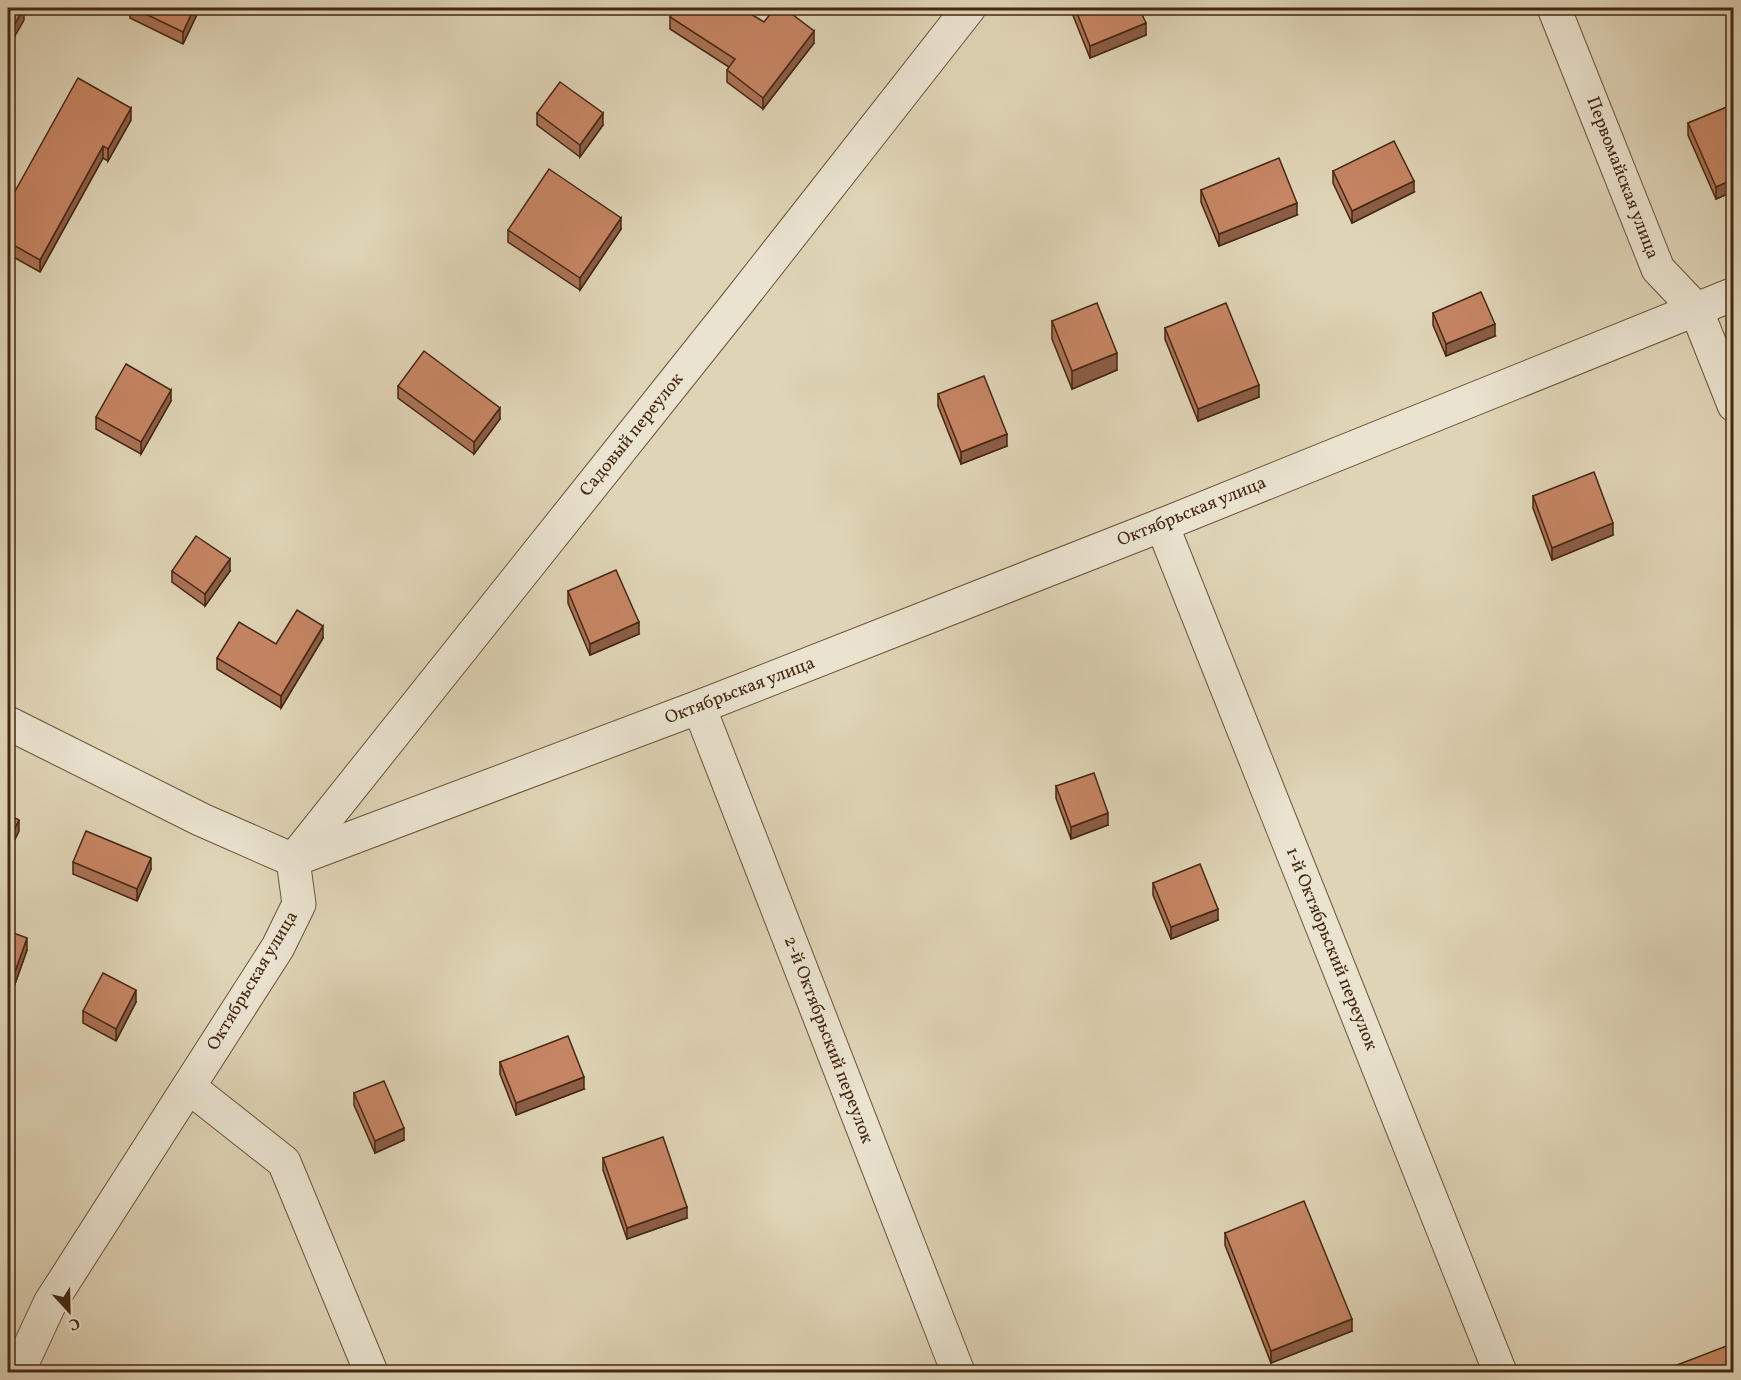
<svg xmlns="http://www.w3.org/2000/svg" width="1741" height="1380" viewBox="0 0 1741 1380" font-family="Vollkorn,serif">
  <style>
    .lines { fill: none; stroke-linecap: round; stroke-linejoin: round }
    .street-casing { stroke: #6b523a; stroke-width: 35 }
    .street { stroke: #eae3d0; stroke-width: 33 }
    .wall { fill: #aa7256; stroke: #442711; stroke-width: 1.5 }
    .shaded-wall { fill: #8b5d46; stroke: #442711; stroke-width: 1.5 }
    .building { fill: #c68564; stroke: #442711; stroke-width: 1.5 }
    .labels { text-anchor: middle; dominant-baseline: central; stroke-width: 4.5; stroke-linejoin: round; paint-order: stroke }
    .street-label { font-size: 18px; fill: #442711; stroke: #eae3d0 }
  </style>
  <rect width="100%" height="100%" fill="#dfd4b6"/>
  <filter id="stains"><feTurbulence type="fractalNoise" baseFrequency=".00333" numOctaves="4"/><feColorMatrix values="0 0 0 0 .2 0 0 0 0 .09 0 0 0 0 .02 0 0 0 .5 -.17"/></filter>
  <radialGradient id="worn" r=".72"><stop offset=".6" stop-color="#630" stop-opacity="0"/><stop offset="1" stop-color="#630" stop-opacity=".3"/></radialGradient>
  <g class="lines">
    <!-- street casing -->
    <g class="street-casing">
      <g id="street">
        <path d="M 1554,8 L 1658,269 L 1696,309 L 1734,405"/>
        <path d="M 1162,525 L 1500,1372"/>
        <path d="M 699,707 L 958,1372"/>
        <path d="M 8,723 L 202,820 L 293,860"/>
        <path d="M 293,860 L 699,707 L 1162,525 L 1734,294"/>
        <path d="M 293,860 L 739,301 L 969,8"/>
        <path d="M 189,1087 L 284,1162 L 371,1372"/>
        <path d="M 18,1372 L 50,1303 L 278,947 L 299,904 L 293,860"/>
      </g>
    </g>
    <!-- street -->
    <use href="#street" class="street"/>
  </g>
  <!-- wall -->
  <g class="wall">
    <path d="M 130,8 L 200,8 L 183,44 L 130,18 Z"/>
    <path d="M 1070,8 L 1139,8 L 1146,35 L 1090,58 Z"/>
    <path d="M 670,17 L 764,22 L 814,43 L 763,109 L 727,82 L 727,70 L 729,67 L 670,29 Z"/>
    <path d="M 1734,104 L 1734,191 L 1716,199 L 1688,135 L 1688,123 Z"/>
    <path d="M 537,113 L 603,125 L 580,157 L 537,125 Z"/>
    <path d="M 131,120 L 108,161 L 103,158 L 40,272 L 8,254 L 8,204 Z"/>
    <path d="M 1333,171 L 1414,192 L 1352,223 L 1333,183 Z"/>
    <path d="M 1201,190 L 1297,215 L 1219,246 L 1201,202 Z"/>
    <path d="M 621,229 L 580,290 L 508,242 L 508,230 Z"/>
    <path d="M 1433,313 L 1495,336 L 1446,356 L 1433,325 Z"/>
    <path d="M 1052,321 L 1117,370 L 1072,389 L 1052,339 Z"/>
    <path d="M 1165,328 L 1259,397 L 1198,421 L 1165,339 Z"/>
    <path d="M 398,386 L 500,419 L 474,454 L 398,398 Z"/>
    <path d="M 938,394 L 1007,446 L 961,464 L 938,406 Z"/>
    <path d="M 171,401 L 141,454 L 96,429 L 96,417 Z"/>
    <path d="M 1533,496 L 1613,535 L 1552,560 L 1533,508 Z"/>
    <path d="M 172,571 L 230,571 L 205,606 L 172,582 Z"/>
    <path d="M 568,591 L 639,634 L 590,655 L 568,603 Z"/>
    <path d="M 323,638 L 281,708 L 217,669 L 217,658 L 276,644 Z"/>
    <path d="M 1056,786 L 1108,825 L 1071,839 L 1056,798 Z"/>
    <path d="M 73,862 L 151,869 L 137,901 L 73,874 Z"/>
    <path d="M 1153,883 L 1218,920 L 1171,939 L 1153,895 Z"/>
    <path d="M 8,931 L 27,950 L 11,995 L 8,993 Z"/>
    <path d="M 136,1002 L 116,1041 L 83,1023 L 83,1011 Z"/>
    <path d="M 500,1062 L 584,1089 L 516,1115 L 500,1074 Z"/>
    <path d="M 354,1093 L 404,1140 L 375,1153 L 354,1105 Z"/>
    <path d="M 603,1158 L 687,1218 L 627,1239 L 603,1170 Z"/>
    <path d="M 1225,1233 L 1352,1331 L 1271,1363 L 1225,1245 Z"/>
  </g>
  <!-- shaded-wall -->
  <g class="shaded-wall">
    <path d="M 24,8 L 24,20 L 8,48 L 8,36 Z"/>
    <path d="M 194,8 L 200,8 L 183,44 L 183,32 Z"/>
    <path d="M 1146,23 L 1146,35 L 1090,58 L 1090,46 Z"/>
    <path d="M 814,31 L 814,43 L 763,109 L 763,98 Z"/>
    <path d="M 131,108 L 131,120 L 108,161 L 108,149 Z"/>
    <path d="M 603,113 L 603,125 L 580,157 L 580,145 Z"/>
    <path d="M 103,146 L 103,158 L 40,272 L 40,260 Z"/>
    <path d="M 1734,179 L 1734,191 L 1716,199 L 1716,187 Z"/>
    <path d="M 1414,181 L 1414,192 L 1352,223 L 1352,211 Z"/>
    <path d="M 1297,203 L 1297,215 L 1219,246 L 1219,234 Z"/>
    <path d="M 621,218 L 621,229 L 580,290 L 580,278 Z"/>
    <path d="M 1495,324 L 1495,336 L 1446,356 L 1446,344 Z"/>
    <path d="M 1117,353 L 1117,370 L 1072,389 L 1072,371 Z"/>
    <path d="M 1259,385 L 1259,397 L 1198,421 L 1198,409 Z"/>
    <path d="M 171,390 L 171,401 L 141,454 L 141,442 Z"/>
    <path d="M 500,408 L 500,419 L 474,454 L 474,442 Z"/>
    <path d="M 1007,434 L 1007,446 L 961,464 L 961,452 Z"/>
    <path d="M 1613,523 L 1613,535 L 1552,560 L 1552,548 Z"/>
    <path d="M 230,559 L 230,571 L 205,606 L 205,594 Z"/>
    <path d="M 639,622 L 639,634 L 590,655 L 590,644 Z"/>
    <path d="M 323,626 L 323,638 L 281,708 L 281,696 Z"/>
    <path d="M 1108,813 L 1108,825 L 1071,839 L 1071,827 Z"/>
    <path d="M 19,820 L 19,831 L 8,854 L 8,842 Z"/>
    <path d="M 151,858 L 151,869 L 137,901 L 137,889 Z"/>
    <path d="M 1218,909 L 1218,920 L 1171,939 L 1171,927 Z"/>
    <path d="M 27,938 L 27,950 L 11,995 L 11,983 Z"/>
    <path d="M 136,990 L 136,1002 L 116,1041 L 116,1029 Z"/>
    <path d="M 584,1077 L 584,1089 L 516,1115 L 516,1103 Z"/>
    <path d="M 404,1128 L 404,1140 L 375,1153 L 375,1141 Z"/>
    <path d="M 687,1207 L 687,1218 L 627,1239 L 627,1228 Z"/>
    <path d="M 1352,1319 L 1352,1331 L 1271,1363 L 1271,1351 Z"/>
  </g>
  <!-- building -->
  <g class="building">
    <path d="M 8,8 L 24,8 L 8,36 Z"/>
    <path d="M 133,8 L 194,8 L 183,32 Z"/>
    <path d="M 676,8 L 741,8 L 764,22 L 775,8 L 784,8 L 814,31 L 763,98 L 727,70 L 735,59 L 670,17 Z"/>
    <path d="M 1075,8 L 1139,8 L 1146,23 L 1090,46 Z"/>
    <path d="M 78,78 L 131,108 L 108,149 L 103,146 L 40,260 L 8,242 L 8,204 Z"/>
    <path d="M 560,82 L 603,113 L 580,145 L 537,113 Z"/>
    <path d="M 1734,104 L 1734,179 L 1716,187 L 1688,123 Z"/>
    <path d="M 1394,141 L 1414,181 L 1352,211 L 1333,171 Z"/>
    <path d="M 1279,158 L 1297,203 L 1219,234 L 1201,190 Z"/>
    <path d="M 549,169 L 621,218 L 580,278 L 508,230 Z"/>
    <path d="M 1481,292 L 1495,324 L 1446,344 L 1433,313 Z"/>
    <path d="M 1097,303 L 1117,353 L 1072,371 L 1052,321 Z"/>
    <path d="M 1226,303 L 1259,385 L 1198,409 L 1165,328 Z"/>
    <path d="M 424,351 L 500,408 L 474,442 L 398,386 Z"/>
    <path d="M 126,364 L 171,390 L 141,442 L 96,417 Z"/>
    <path d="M 984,376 L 1007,434 L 961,452 L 938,394 Z"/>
    <path d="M 1594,472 L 1613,523 L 1552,548 L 1533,496 Z"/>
    <path d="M 196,536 L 230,559 L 205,594 L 172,571 Z"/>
    <path d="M 616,570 L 639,622 L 590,644 L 568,591 Z"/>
    <path d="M 297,610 L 323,626 L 281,696 L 217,658 L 239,622 L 276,644 Z"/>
    <path d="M 1094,773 L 1108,813 L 1071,827 L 1056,786 Z"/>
    <path d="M 8,814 L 19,820 L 8,842 Z"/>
    <path d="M 86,831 L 151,858 L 137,889 L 73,862 Z"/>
    <path d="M 1200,864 L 1218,909 L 1171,927 L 1153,883 Z"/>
    <path d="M 8,931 L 27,938 L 11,983 L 8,981 Z"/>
    <path d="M 103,973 L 136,990 L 116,1029 L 83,1011 Z"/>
    <path d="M 568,1036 L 584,1077 L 516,1103 L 500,1062 Z"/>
    <path d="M 384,1081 L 404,1128 L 375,1141 L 354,1093 Z"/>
    <path d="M 663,1137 L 687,1207 L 627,1228 L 603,1158 Z"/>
    <path d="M 1304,1201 L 1352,1319 L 1271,1351 L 1225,1233 Z"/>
    <path d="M 1734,1343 L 1734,1372 L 1659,1372 Z"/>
  </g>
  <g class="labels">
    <!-- street labels -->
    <g class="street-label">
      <text transform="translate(1622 178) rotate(69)">Первомайская улица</text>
      <text transform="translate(632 435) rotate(-51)">Садовый переулок</text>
      <text transform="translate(1192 512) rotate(-22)">Октябрьская улица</text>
      <text transform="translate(740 691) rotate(-21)">Октябрьская улица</text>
      <text transform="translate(1331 949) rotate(68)">1-й Октябрьский переулок</text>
      <text transform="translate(253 981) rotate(-59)">Октябрьская улица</text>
      <text transform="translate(828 1040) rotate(69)">2-й Октябрьский переулок</text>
    </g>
  </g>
  <!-- margin -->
  <rect width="1741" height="1380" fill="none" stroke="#dfd4b6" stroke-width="30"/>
  <rect x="9" y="9" width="1723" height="1362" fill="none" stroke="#442711" stroke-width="3"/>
  <rect x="15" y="15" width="1711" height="1350" fill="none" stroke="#442711" stroke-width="1.5"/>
  <!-- north arrow -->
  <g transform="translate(69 1311) rotate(158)" stroke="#eae3d0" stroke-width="4.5" paint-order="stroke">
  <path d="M0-4.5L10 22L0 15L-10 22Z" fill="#442711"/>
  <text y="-9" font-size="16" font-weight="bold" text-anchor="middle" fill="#442711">С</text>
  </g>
  <rect width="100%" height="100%" filter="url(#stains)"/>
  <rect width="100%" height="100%" fill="url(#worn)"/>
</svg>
